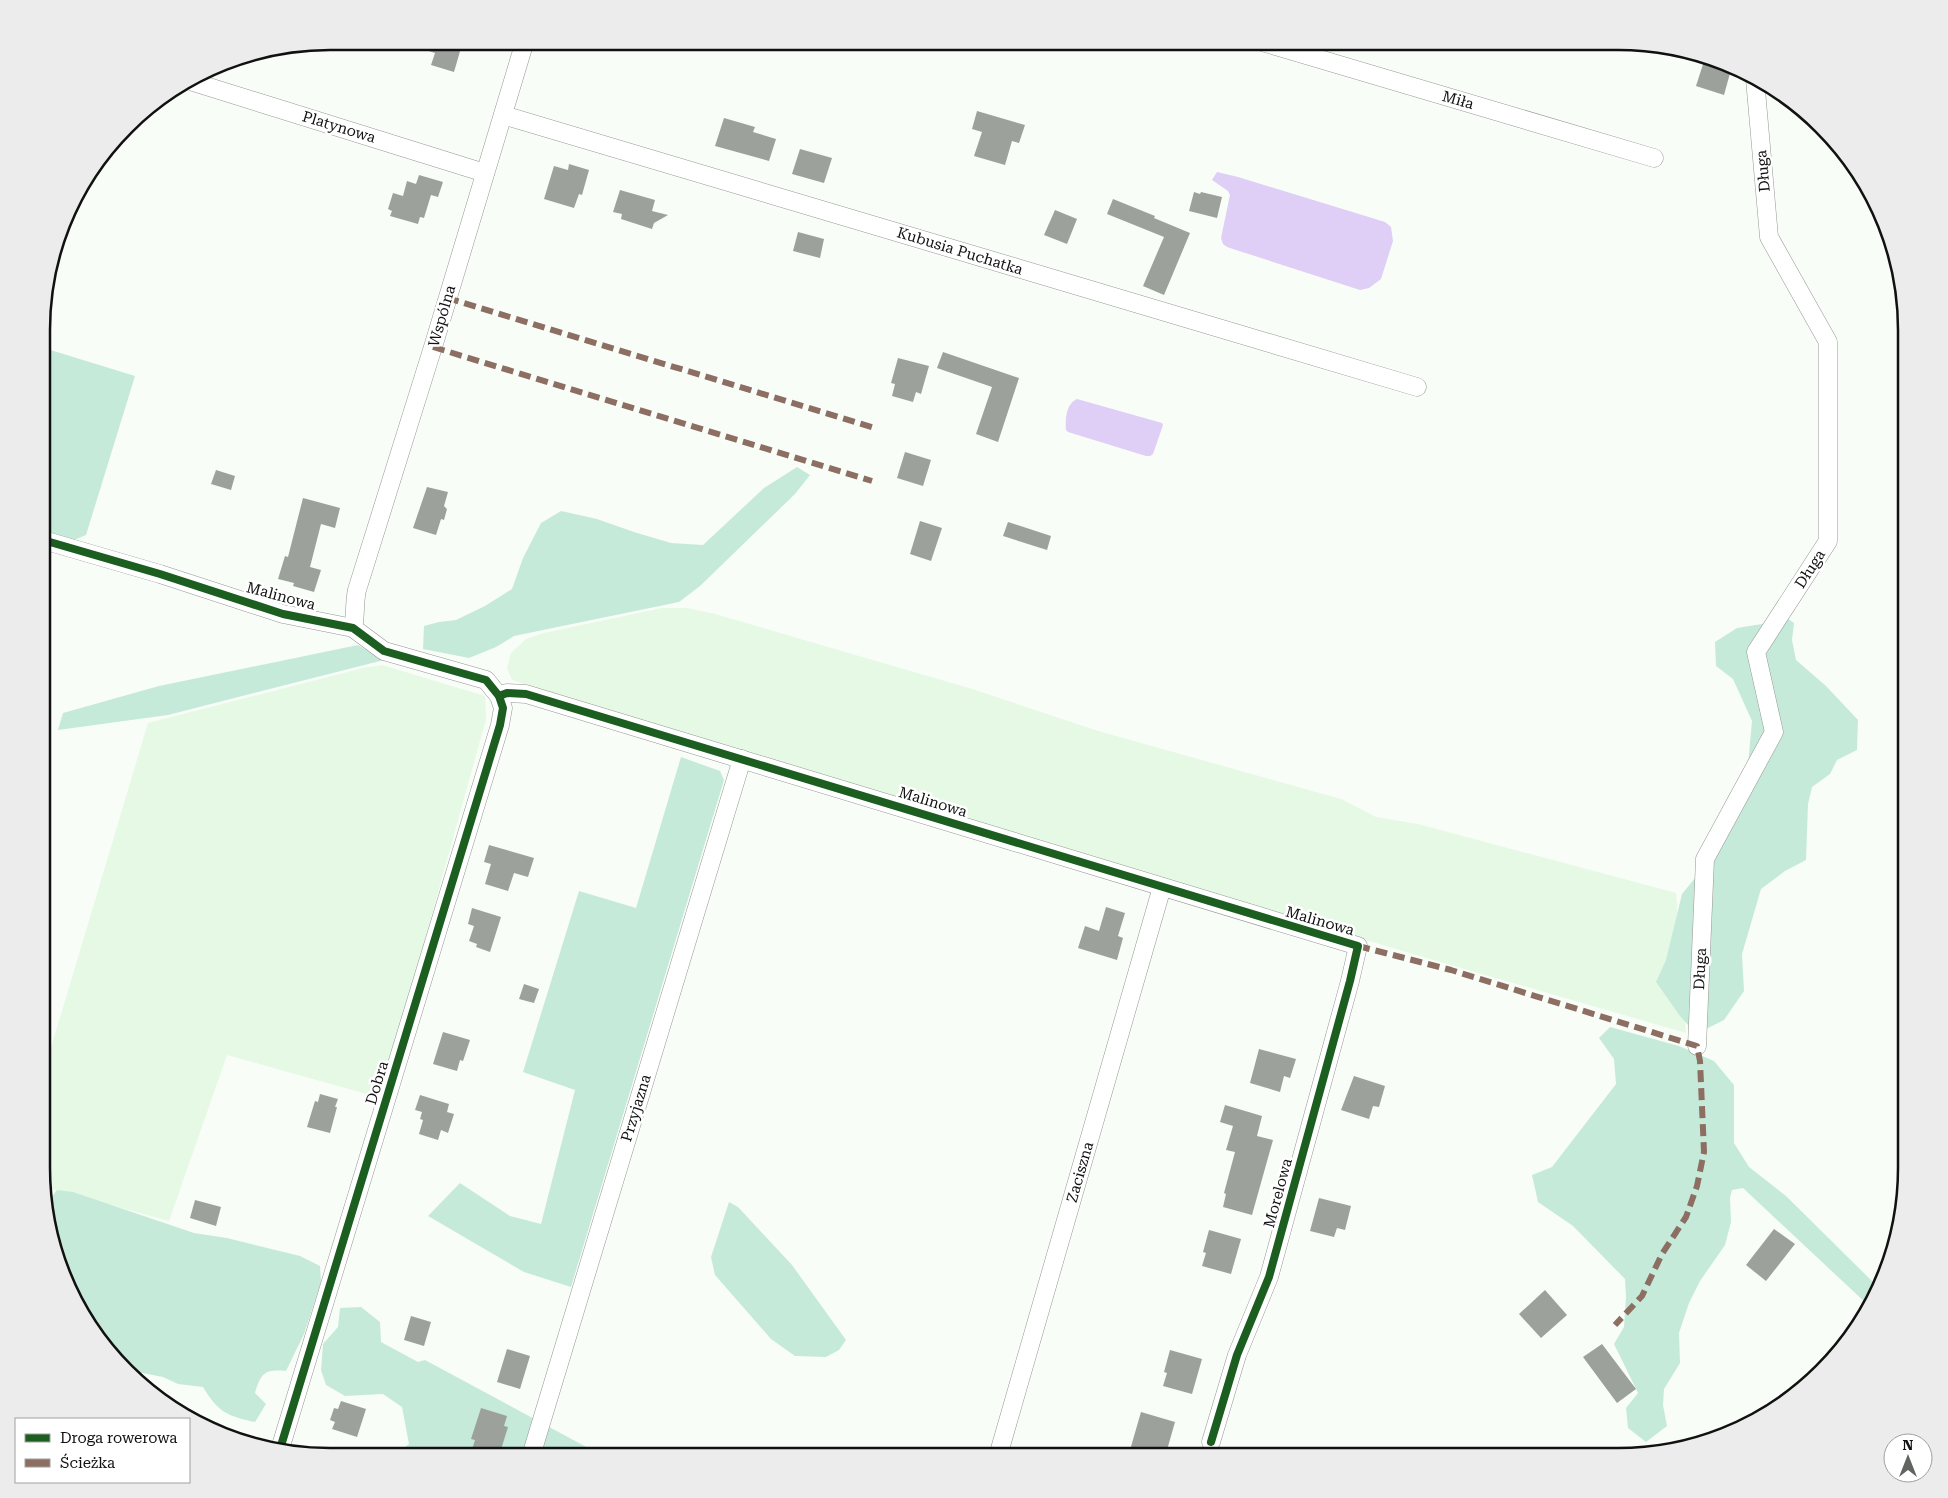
<svg xmlns="http://www.w3.org/2000/svg" width="1948" height="1498" viewBox="0 0 1948 1498" font-family="'Roboto Serif',serif">
  <style>
    .farmland { fill: #e5f9e4 }
    .forest { fill: #c6eada }
    .water { fill: #dfcef6 }
    .building { fill: #9da19c }
    .lines { fill: none; stroke-linecap: round; stroke-linejoin: round }
    .minor-casing { stroke: #959795; stroke-width: 19 }
    .minor { stroke: #fefffe; stroke-width: 18 }
    .quiet { stroke: #8d6e63; stroke-width: 6; stroke-dasharray: 12 6; stroke-linecap: butt }
    .cycleway-casing { stroke: #fff; stroke-width: 11 }
    .cycleway { stroke: #1b5e20; stroke-width: 8 }
    .labels { text-anchor: middle; dominant-baseline: central; stroke-width: 5; stroke-linejoin: round; paint-order: stroke }
    .street-label { font-size: 15px; fill: #111; stroke: #fff }
    .rim { fill: none; stroke: #111; stroke-width: 2.5 }
  </style>
  <rect width="100%" height="100%" fill="#f8fdf7"/>
  <!-- farmland -->
  <g class="farmland">
    <path d="M 662,608 L 687,608 L 715,614 L 972,689 L 1098,731 L 1341,799 L 1376,817 L 1418,824 L 1676,893 L 1686,1033 L 1413,954 L 929,809 L 512,680 L 507,668 L 511,653 L 526,639 L 544,633 Z"/>
    <path d="M 382,665 L 485,696 L 486,719 L 381,1098 L 227,1055 L 169,1221 L 42,1186 L 42,1078 L 148,723 L 363,668 Z"/>
  </g>
  <!-- forest -->
  <g class="forest">
    <path d="M 44,348 L 135,376 L 86,535 L 74,540 L 43,531 Z"/>
    <path d="M 797,467 L 810,475 L 795,494 L 700,586 L 679,602 L 514,636 L 496,647 L 469,658 L 423,649 L 424,626 L 439,622 L 456,620 L 485,606 L 512,589 L 523,558 L 541,523 L 561,511 L 597,519 L 634,532 L 671,543 L 703,545 L 764,488 Z"/>
    <path d="M 1784,616 L 1794,623 L 1792,640 L 1796,660 L 1826,686 L 1858,720 L 1857,750 L 1837,760 L 1830,774 L 1812,787 L 1808,804 L 1806,860 L 1785,871 L 1761,889 L 1742,954 L 1744,991 L 1724,1020 L 1696,1034 L 1680,1016 L 1656,982 L 1666,960 L 1682,894 L 1704,867 L 1716,823 L 1727,799 L 1748,765 L 1752,721 L 1733,679 L 1716,666 L 1715,642 L 1737,628 L 1762,624 Z"/>
    <path d="M 358,645 L 384,660 L 168,715 L 58,730 L 63,713 L 159,686 Z"/>
    <path d="M 681,757 L 720,771 L 724,780 L 571,1287 L 524,1272 L 428,1216 L 460,1183 L 510,1216 L 541,1224 L 575,1090 L 523,1072 L 579,891 L 636,908 Z"/>
    <path d="M 1610,1027 L 1679,1046 L 1714,1061 L 1734,1085 L 1734,1143 L 1749,1167 L 1786,1196 L 1879,1288 L 1868,1305 L 1743,1188 L 1732,1190 L 1730,1198 L 1731,1222 L 1725,1245 L 1700,1281 L 1689,1303 L 1679,1333 L 1680,1363 L 1664,1389 L 1663,1405 L 1667,1426 L 1646,1442 L 1628,1428 L 1626,1408 L 1638,1393 L 1614,1344 L 1624,1327 L 1626,1297 L 1625,1279 L 1573,1226 L 1538,1202 L 1532,1175 L 1552,1167 L 1616,1084 L 1614,1059 L 1599,1038 Z"/>
    <path d="M 57,1190 L 73,1192 L 194,1233 L 227,1238 L 300,1256 L 320,1266 L 321,1282 L 304,1334 L 286,1371 C 265,1369 261,1373 255,1393 L 266,1404 L 255,1422 C 227,1416 218,1412 203,1387 L 178,1384 L 163,1377 L 132,1371 L 121,1361 L 71,1296 L 46,1204 Z"/>
    <path d="M 729,1202 L 738,1207 L 792,1265 L 846,1340 L 839,1350 L 826,1357 L 795,1356 L 771,1339 L 715,1275 L 711,1257 Z"/>
    <path d="M 361,1307 L 380,1322 L 381,1342 L 418,1362 L 425,1360 L 603,1456 L 395,1456 L 409,1444 L 402,1407 L 383,1394 L 345,1396 L 326,1385 L 321,1370 L 323,1344 L 338,1327 L 340,1308 Z"/>
  </g>
  <!-- water -->
  <g class="water">
    <path d="M 1217,172 L 1238,177 L 1385,222 L 1391,227 L 1393,241 L 1381,279 L 1369,288 L 1360,290 L 1227,247 L 1223,244 L 1221,238 L 1230,195 L 1228,191 L 1212,180 Z"/>
    <path d="M 1077,399 L 1162,423 L 1163,425 L 1153,454 L 1150,456 L 1146,456 L 1068,432 L 1066,430 C 1065,419 1066,404 1077,399 Z"/>
  </g>
  <!-- building -->
  <g class="building">
    <path d="M 410,41 L 463,41 L 454,72 L 431,65 L 435,53 L 409,45 Z"/>
    <path d="M 1705,58 L 1732,66 L 1724,95 L 1696,86 Z"/>
    <path d="M 977,111 L 1025,125 L 1019,143 L 1012,141 L 1005,165 L 974,156 L 982,132 L 972,129 Z"/>
    <path d="M 724,118 L 755,127 L 753,132 L 776,139 L 769,161 L 715,146 Z"/>
    <path d="M 800,149 L 832,158 L 824,183 L 792,174 Z"/>
    <path d="M 569,164 L 589,170 L 582,195 L 579,194 L 574,208 L 544,199 L 554,166 L 568,170 Z"/>
    <path d="M 419,175 L 443,182 L 438,197 L 431,195 L 424,218 L 420,217 L 418,224 L 390,216 L 392,211 L 388,209 L 393,193 L 403,196 L 407,181 L 416,184 Z"/>
    <path d="M 620,190 L 655,200 L 652,211 L 668,215 L 654,223 L 652,229 L 621,219 L 622,214 L 613,212 Z"/>
    <path d="M 1194,192 L 1200,194 L 1201,192 L 1222,197 L 1217,218 L 1189,211 Z"/>
    <path d="M 1113,199 L 1155,216 L 1154,218 L 1190,233 L 1164,295 L 1143,286 L 1164,237 L 1107,214 Z"/>
    <path d="M 1055,210 L 1077,219 L 1067,244 L 1044,235 Z"/>
    <path d="M 798,232 L 824,239 L 820,258 L 793,251 Z"/>
    <path d="M 943,352 L 1019,378 L 998,442 L 976,434 L 992,387 L 937,368 Z"/>
    <path d="M 898,358 L 929,366 L 921,394 L 916,392 L 913,402 L 892,396 L 895,384 L 891,383 Z"/>
    <path d="M 905,452 L 931,460 L 923,486 L 897,478 Z"/>
    <path d="M 216,470 L 235,476 L 231,490 L 211,484 Z"/>
    <path d="M 427,487 L 448,492 L 444,506 L 447,509 L 444,520 L 441,519 L 436,535 L 413,528 Z"/>
    <path d="M 303,498 L 340,508 L 335,528 L 321,524 L 310,567 L 321,570 L 314,592 L 293,586 L 294,583 L 278,579 L 285,556 L 288,557 Z"/>
    <path d="M 920,521 L 942,528 L 931,561 L 910,554 Z"/>
    <path d="M 1008,522 L 1051,536 L 1047,550 L 1003,536 Z"/>
    <path d="M 489,845 L 534,858 L 528,877 L 514,873 L 508,891 L 485,884 L 491,864 L 484,862 Z"/>
    <path d="M 1106,907 L 1125,913 L 1118,936 L 1123,938 L 1117,960 L 1078,948 L 1085,926 L 1099,931 Z"/>
    <path d="M 472,908 L 501,917 L 490,952 L 476,947 L 477,944 L 469,941 L 474,926 L 468,924 Z"/>
    <path d="M 524,984 L 539,989 L 534,1003 L 519,999 Z"/>
    <path d="M 443,1032 L 470,1040 L 463,1061 L 460,1060 L 457,1071 L 433,1064 Z"/>
    <path d="M 1259,1049 L 1296,1059 L 1290,1078 L 1284,1076 L 1280,1092 L 1250,1083 Z"/>
    <path d="M 1354,1076 L 1385,1086 L 1379,1107 L 1373,1106 L 1369,1119 L 1341,1110 Z"/>
    <path d="M 320,1094 L 338,1099 L 335,1107 L 337,1107 L 330,1133 L 307,1127 L 315,1101 L 318,1102 Z"/>
    <path d="M 420,1095 L 449,1104 L 447,1112 L 454,1114 L 448,1133 L 441,1130 L 438,1140 L 419,1134 L 423,1120 L 420,1119 L 422,1112 L 415,1110 Z"/>
    <path d="M 1225,1105 L 1262,1116 L 1257,1136 L 1273,1140 L 1252,1215 L 1223,1207 L 1226,1194 L 1224,1193 L 1235,1152 L 1226,1150 L 1233,1126 L 1220,1122 Z"/>
    <path d="M 1319,1198 L 1351,1206 L 1345,1230 L 1337,1228 L 1334,1237 L 1310,1231 Z"/>
    <path d="M 195,1200 L 221,1207 L 216,1226 L 190,1218 Z"/>
    <path d="M 1774,1229 L 1795,1244 L 1766,1281 L 1746,1265 Z"/>
    <path d="M 1209,1230 L 1241,1239 L 1231,1274 L 1202,1266 L 1206,1253 L 1203,1252 Z"/>
    <path d="M 1545,1290 L 1567,1315 L 1541,1338 L 1519,1314 Z"/>
    <path d="M 411,1316 L 431,1322 L 424,1346 L 404,1340 Z"/>
    <path d="M 1602,1344 L 1636,1389 L 1617,1403 L 1583,1357 Z"/>
    <path d="M 507,1349 L 530,1356 L 520,1389 L 497,1382 Z"/>
    <path d="M 1170,1350 L 1202,1359 L 1192,1394 L 1163,1386 L 1167,1373 L 1164,1372 Z"/>
    <path d="M 341,1401 L 366,1409 L 357,1437 L 332,1429 L 335,1422 L 330,1420 L 334,1408 L 338,1409 Z"/>
    <path d="M 481,1408 L 507,1416 L 504,1426 L 508,1427 L 499,1456 L 470,1456 L 475,1440 L 471,1439 Z"/>
    <path d="M 1141,1412 L 1175,1422 L 1165,1457 L 1128,1457 Z"/>
  </g>
  <g class="lines">
    <!-- minor casing -->
    <g class="minor-casing">
      <g id="minor">
        <path d="M 1262,42 L 1654,158"/>
        <path d="M 193,82 L 485,173"/>
        <path d="M 503,115 L 1417,387"/>
        <path d="M 43,540 L 160,574 L 283,614 L 353,628 L 384,651 L 486,680 L 499,696 L 503,708 L 500,725 L 280,1449"/>
        <path d="M 353,628 C 356,615 354,603 357,590 L 433,347 L 525,41"/>
        <path d="M 499,696 L 507,693 L 526,694 L 1358,946 L 1350,981 L 1269,1277 L 1237,1355 L 1211,1442"/>
        <path d="M 1697,1046 L 1705,859 L 1774,732 L 1756,652 L 1828,541 L 1828,342 L 1769,237 L 1755,79"/>
        <path d="M 531,1456 L 742,759"/>
        <path d="M 998,1456 L 1162,887"/>
      </g>
    </g>
    <!-- minor -->
    <use href="#minor" class="minor"/>
    <!-- quiet -->
    <g class="quiet">
      <path d="M 447,298 L 875,428"/>
      <path d="M 433,347 L 872,481"/>
      <path d="M 1358,946 L 1451,970 L 1697,1046 L 1700,1061 L 1704,1152 L 1697,1186 L 1686,1217 L 1662,1254 L 1642,1296 L 1615,1325"/>
    </g>
    <!-- cycleway casing -->
    <g class="cycleway-casing">
      <g id="cycleway">
        <path d="M 43,540 L 160,574 L 283,614 L 353,628 L 384,651 L 486,680 L 499,696 L 503,708 L 500,725 L 280,1449"/>
        <path d="M 499,696 L 507,693 L 526,694 L 1358,946 L 1350,981 L 1269,1277 L 1237,1355 L 1211,1442"/>
      </g>
    </g>
    <!-- cycleway -->
    <use href="#cycleway" class="cycleway"/>
  </g>
  <g class="labels">
    <!-- street labels -->
    <g class="street-label">
      <text transform="translate(1458 100) rotate(16)">Miła</text>
      <text transform="translate(339 127) rotate(17)">Platynowa</text>
      <text transform="translate(1763 171) rotate(-95)">Długa</text>
      <text transform="translate(960 251) rotate(17)">Kubusia Puchatka</text>
      <text transform="translate(442 316) rotate(-74)">Wspólna</text>
      <text transform="translate(1810 569) rotate(-57)">Długa</text>
      <text transform="translate(281 596) rotate(15)">Malinowa</text>
      <text transform="translate(933 802) rotate(17)">Malinowa</text>
      <text transform="translate(1320 921) rotate(16)">Malinowa</text>
      <text transform="translate(1700 969) rotate(-87)">Długa</text>
      <text transform="translate(377 1083) rotate(-73)">Dobra</text>
      <text transform="translate(636 1108) rotate(-73)">Przyjazna</text>
      <text transform="translate(1080 1172) rotate(-74)">Zaciszna</text>
      <text transform="translate(1278 1193) rotate(-75)">Morelowa</text>
    </g>
  </g>
  <!-- crop -->
  <path d="M0 0H1948V1498H0ZM330 50H1618A280 280 0 0 1 1898 330V1168A280 280 0 0 1 1618 1448H330A280 280 0 0 1 50 1168V330A280 280 0 0 1 330 50Z" fill="#ececec" fill-rule="evenodd"/>
  <path class="rim" d="M330 50H1618A280 280 0 0 1 1898 330V1168A280 280 0 0 1 1618 1448H330A280 280 0 0 1 50 1168V330A280 280 0 0 1 330 50Z"/>
  <!-- legend -->
  <rect x="15" y="1418" width="175" height="65" fill="#ffffff" stroke="#a0a0a0"/>
  <rect x="25" y="1434" width="25" height="8" fill="#1b5e20" stroke="#a0a0a0"/>
  <text x="60" y="1443" font-size="15" fill="#111111">Droga rowerowa</text>
  <rect x="25" y="1459" width="25" height="8" fill="#8d6e63" stroke="#a0a0a0"/>
  <text x="60" y="1468" font-size="15" fill="#111111">Ścieżka</text>
  <!-- north arrow -->
  <g transform="translate(1908 1458)"><circle r="24" fill="#ffffff" stroke="#a0a0a0"/>
  <path d="M0-4L9 19L0 12L-9 19Z" fill="#626462"/>
  <text y="-8" font-size="14" font-weight="bold" text-anchor="middle" fill="#111111">N</text>
  </g>
</svg>
